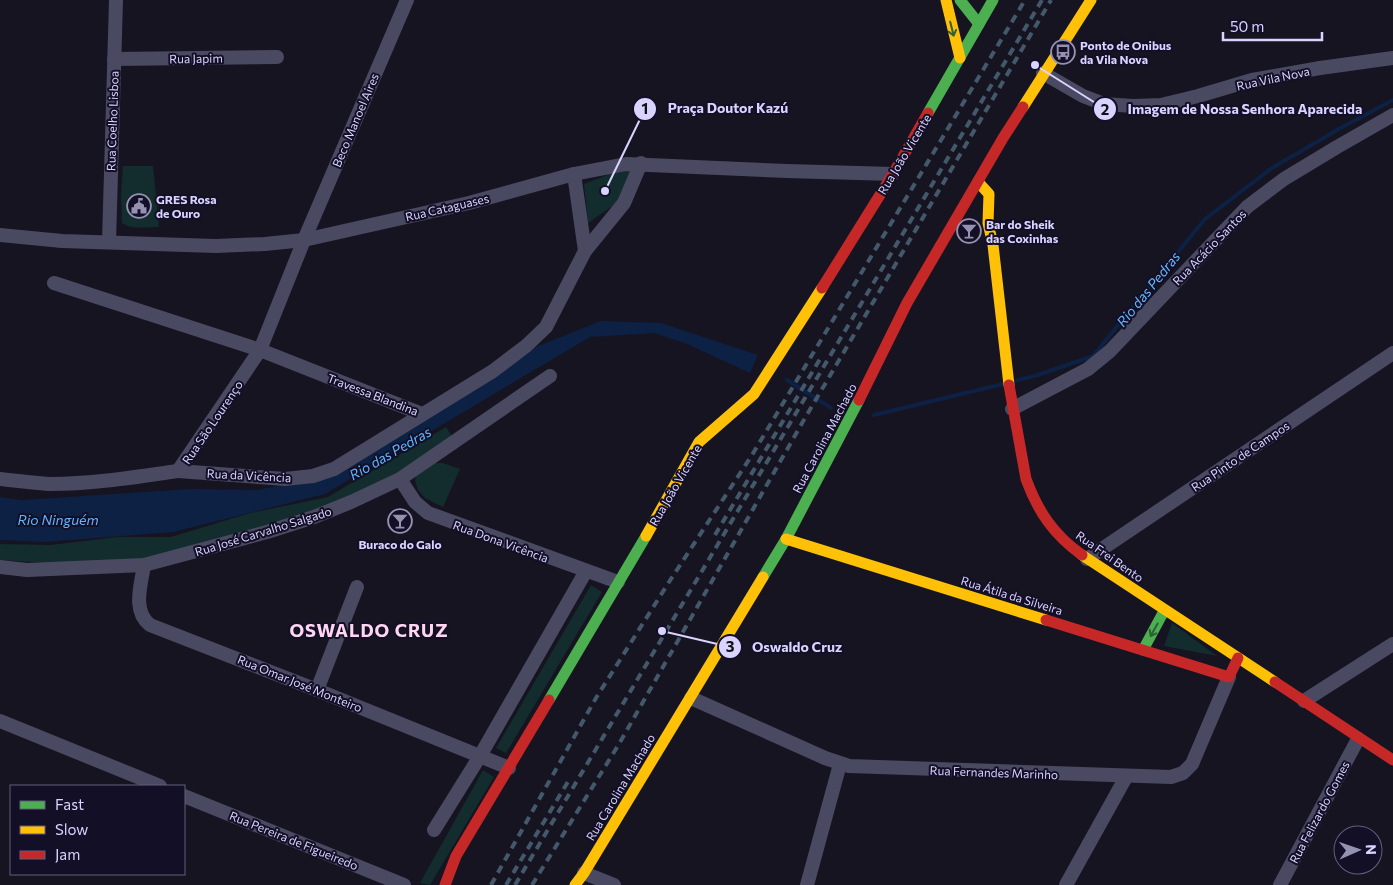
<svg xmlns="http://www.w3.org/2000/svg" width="1393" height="885" viewBox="0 0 1393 885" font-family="Commissioner,sans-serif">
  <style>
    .green { fill: #132c2d }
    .water { fill: #0d2144 }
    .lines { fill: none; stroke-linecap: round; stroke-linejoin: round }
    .stream { stroke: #0d2144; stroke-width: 4 }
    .street { stroke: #4a4962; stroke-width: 14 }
    .fast { stroke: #4caf50; stroke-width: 11 }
    .slow { stroke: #ffc107; stroke-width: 11 }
    .jam { stroke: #c62828; stroke-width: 11 }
    .rail { stroke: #43596b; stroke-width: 4; stroke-dasharray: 8 6; stroke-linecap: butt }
    .oneway { stroke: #305f3b }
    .labels { text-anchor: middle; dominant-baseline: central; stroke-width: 4; stroke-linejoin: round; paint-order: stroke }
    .poi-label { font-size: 12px; font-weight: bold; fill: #d9d4ff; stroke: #130f26; text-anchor: start }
    .street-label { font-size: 12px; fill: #d9d4ff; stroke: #130f26 }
    .water-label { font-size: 14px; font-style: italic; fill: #62b6ff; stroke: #130f26 }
    .district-label { font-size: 18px; font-weight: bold; letter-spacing: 1px; fill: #ffd6f0; stroke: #130f26 }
    .leader { fill: none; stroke: #d9d4ff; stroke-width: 2 }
    .callout-dot { fill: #d9d4ff; stroke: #130f26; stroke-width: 2 }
    .mark-label { font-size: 15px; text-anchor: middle; font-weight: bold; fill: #111 }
    .callout-label { font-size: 14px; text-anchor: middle; font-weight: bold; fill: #d9d4ff; stroke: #130f26; stroke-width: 4; stroke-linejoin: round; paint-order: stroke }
  </style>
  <rect width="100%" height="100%" fill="#161421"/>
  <!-- green -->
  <g class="green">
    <path d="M 123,166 L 153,166 L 159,227 C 147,227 131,230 122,223 L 121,196 Z"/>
    <path d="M 620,170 L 631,171 L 624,198 L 588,223 L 584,184 Z"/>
    <path d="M 446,427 L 457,444 L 334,507 L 143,560 L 48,563 L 0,560 L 0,544 L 51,545 L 117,537 L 171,537 L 250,513 L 328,497 Z"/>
    <path d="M 430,463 L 443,463 L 460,469 L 443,507 L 425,498 L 418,490 L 415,481 L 416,475 Z"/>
    <path d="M 591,585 L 602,592 L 506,753 L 496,748 Z"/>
    <path d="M 1172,623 L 1217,656 L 1164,646 Z"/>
    <path d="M 483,770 L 494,777 L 430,885 L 420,883 Z"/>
  </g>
  <!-- water -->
  <path class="water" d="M 601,321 L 661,323 L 758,355 L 750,373 L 687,344 L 654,333 L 590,337 L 325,494 L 173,532 L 45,542 L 0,540 L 0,497 L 22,500 L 191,489 L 257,490 L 335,475 L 536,347 Z"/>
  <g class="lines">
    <!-- stream -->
    <g class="stream">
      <path d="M 787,380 L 831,408"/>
      <path d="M 1014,381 L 1038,375 L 1093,356 L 1205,219 L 1272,168 L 1339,129 L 1393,100"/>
      <path d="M 874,415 L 1003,384"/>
    </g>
    <!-- street -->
    <g class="street">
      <path d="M 114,59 L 277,57"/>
      <path d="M 1043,73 L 1083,96 L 1104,104 L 1133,106 L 1161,105 L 1198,96 L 1252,80 L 1320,68 L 1393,58"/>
      <path d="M 0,235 L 62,241 L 216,246 L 265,244 L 304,240 L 469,203 L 574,174 L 626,164 L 787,171 L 893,174"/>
      <path d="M 109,242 L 116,0"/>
      <path d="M 585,251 L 624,203 L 641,163"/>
      <path d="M 54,283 L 260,350 L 422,414"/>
      <path d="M 1012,409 L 1088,369 L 1110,351 L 1247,207 L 1284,179 L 1337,147 L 1393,115"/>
      <path d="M 178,471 L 285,479 L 313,476 L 334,469 L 493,371 L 526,346 L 546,327 L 585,251 L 574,174"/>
      <path d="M 0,479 C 17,481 34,483 50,484 C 93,484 136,477 178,471 L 260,350 L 304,240 L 407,0"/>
      <path d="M 400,479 L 415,502 L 428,513 L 618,582"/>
      <path d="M 1087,559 L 1393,353"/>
      <path d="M 144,565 C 141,585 132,611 150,625 L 317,690 L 509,768"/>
      <path d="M 0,567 L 27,570 L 144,565 L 267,532 L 314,517 L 351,502 L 400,479 L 550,376"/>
      <path d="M 317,690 L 357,587"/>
      <path d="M 691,698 L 825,758 L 849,766 L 1171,777 L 1183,773 L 1192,764 L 1229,677"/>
      <path d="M 1304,701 L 1393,644"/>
      <path d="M 0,721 L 160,786"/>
      <path d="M 184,796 L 404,885"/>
      <path d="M 434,830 L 480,756 L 586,571"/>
      <path d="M 584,873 L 614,885"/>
      <path d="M 807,885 L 840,764"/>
      <path d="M 1066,885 L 1126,777"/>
      <path d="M 1280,885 L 1358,739"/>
    </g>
    <!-- fast -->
    <g class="fast">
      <path d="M 960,0 L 979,24"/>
      <path d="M 928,113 L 993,0"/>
      <path d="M 763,577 L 786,539 L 859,400"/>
      <path d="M 1143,650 L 1164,611"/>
      <path d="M 549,700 L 646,536"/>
    </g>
    <!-- slow -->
    <g class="slow">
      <path d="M 946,0 L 960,58"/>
      <path d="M 1023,107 L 1091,0"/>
      <path d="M 978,182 L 989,194 L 988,223 L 993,245 L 1009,385"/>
      <path d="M 646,536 L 699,442 L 754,394 L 822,288"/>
      <path d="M 786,539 L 1046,620"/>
      <path d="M 1082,555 L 1275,682"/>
      <path d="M 575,885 L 584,873 L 763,577"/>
    </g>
    <!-- jam -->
    <g class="jam">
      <path d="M 822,288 L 893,174 L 928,113"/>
      <path d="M 1009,385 L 1026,479 C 1038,512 1054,535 1082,555"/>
      <path d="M 859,400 L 907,303 L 1003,138 L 1023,107"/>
      <path d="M 1046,620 L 1229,677 L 1238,658"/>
      <path d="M 1275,682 L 1393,760"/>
      <path d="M 445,885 L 456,856 L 549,700"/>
    </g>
    <!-- rail -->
    <g class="rail">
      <path d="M 715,535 L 820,359"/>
      <path d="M 491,885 L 596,698 L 669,582 L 752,455 L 1025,0"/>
      <path d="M 506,885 L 569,780"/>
      <path d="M 515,885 L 1042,0"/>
      <path d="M 532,885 L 619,744 L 805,418 L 1051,0"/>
    </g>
  </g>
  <!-- one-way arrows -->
  <defs><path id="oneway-shaft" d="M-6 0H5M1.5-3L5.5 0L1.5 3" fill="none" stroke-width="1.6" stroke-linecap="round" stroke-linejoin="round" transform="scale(1.25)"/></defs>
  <g class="oneway">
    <use href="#oneway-shaft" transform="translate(952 29) rotate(76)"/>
    <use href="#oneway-shaft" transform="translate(1154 630) rotate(119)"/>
  </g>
  <!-- icons -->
  <defs>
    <g id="bus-ring" transform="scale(1.25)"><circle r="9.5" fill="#130f26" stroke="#9591b1" stroke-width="1.5"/><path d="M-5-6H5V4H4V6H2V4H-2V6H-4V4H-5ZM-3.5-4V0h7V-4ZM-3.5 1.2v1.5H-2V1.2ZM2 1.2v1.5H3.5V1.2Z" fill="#9591b1"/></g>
    <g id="civic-ring" transform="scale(1.25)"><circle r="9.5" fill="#130f26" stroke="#9591b1" stroke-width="1.5"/><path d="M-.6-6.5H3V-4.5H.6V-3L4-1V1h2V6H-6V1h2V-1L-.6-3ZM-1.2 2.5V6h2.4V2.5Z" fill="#9591b1"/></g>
    <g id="bar-ring" transform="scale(1.25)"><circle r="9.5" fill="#130f26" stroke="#9591b1" stroke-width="1.5"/><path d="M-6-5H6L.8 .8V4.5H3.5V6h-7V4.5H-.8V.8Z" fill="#9591b1"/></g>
  </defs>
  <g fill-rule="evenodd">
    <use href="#bus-ring" x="1063" y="52"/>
    <use href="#civic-ring" x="139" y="206"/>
    <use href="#bar-ring" x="969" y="231"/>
    <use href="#bar-ring" x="400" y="521"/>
  </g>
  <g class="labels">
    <!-- poi labels -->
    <g class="poi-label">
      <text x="1080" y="45">Ponto de Onibus<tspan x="1080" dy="14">da Vila Nova</tspan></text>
      <text x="156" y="199">GRES Rosa<tspan x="156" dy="14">de Ouro</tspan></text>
      <text x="986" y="224">Bar do Sheik<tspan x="986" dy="14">das Coxinhas</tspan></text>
      <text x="400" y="544" text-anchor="middle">Buraco do Galo</text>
    </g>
    <!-- street labels -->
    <g class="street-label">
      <text transform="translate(196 58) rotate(-1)">Rua Japim</text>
      <text transform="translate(1273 78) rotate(-12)">Rua Vila Nova</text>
      <text transform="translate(355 120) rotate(-67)">Beco Manoel Aires</text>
      <text transform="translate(112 121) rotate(-88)">Rua Coelho Lisboa</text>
      <text transform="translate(904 154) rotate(-59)">Rua João Vicente</text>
      <text transform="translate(447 207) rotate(-13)">Rua Cataguases</text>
      <text transform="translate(1209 247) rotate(-46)">Rua Acácio Santos</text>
      <text transform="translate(373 394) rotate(21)">Travessa Blandina</text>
      <text transform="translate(212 422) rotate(-56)">Rua São Lourenço</text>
      <text transform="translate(824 438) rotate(-62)">Rua Carolina Machado</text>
      <text transform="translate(1240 456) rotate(-34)">Rua Pinto de Campos</text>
      <text transform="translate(249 475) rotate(3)">Rua da Vicência</text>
      <text transform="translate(675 485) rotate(-60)">Rua João Vicente</text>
      <text transform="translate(263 531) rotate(-17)">Rua José Carvalho Salgado</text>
      <text transform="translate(501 541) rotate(20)">Rua Dona Vicência</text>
      <text transform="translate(1110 556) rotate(35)">Rua Frei Bento</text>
      <text transform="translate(1012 595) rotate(17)">Rua Átila da Silveira</text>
      <text transform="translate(300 683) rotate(22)">Rua Omar José Monteiro</text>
      <text transform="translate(994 772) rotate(2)">Rua Fernandes Marinho</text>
      <text transform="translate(620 787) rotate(-59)">Rua Carolina Machado</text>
      <text transform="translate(1319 812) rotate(-62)">Rua Felizardo Gomes</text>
      <text transform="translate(294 840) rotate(22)">Rua Pereira de Figueiredo</text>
    </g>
    <!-- water labels -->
    <g class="water-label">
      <text transform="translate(1148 289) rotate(-51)">Rio das Pedras</text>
      <text transform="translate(390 453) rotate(-30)">Rio das Pedras</text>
      <text x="58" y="519">Rio Ninguém</text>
    </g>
    <!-- district labels -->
    <g class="district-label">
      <text x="369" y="630">OSWALDO CRUZ</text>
    </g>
  </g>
  <!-- callouts -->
  <path class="leader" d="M605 191L645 109M1035 65L1105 109M662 631L730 647"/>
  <g class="callout-dot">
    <circle cx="605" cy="191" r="5"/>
    <circle cx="1035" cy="65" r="5"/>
    <circle cx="662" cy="631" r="5"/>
    <circle cx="645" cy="109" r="12"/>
    <circle cx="1105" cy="109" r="12"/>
    <circle cx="730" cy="647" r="12"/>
  </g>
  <g class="mark-label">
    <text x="645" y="114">1</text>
    <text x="1105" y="115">2</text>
    <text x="730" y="652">3</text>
  </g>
  <g class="callout-label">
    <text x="728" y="113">Praça Doutor Kazú</text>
    <text x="1245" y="114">Imagem de Nossa Senhora Aparecida</text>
    <text x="797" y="652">Oswaldo Cruz</text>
  </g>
  <!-- legend -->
  <rect x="10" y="785" width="175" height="90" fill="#130f26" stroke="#625e7d"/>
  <rect x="20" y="801" width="25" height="8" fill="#4caf50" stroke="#625e7d"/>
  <text x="55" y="810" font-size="15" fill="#d9d4ff">Fast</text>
  <rect x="20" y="826" width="25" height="8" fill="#ffc107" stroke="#625e7d"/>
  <text x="55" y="835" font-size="15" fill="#d9d4ff">Slow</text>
  <rect x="20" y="851" width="25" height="8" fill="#c62828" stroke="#625e7d"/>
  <text x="55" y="860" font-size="15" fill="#d9d4ff">Jam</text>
  <!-- north arrow -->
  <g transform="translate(1358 850) rotate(88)"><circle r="24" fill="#130f26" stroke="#625e7d"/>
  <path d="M0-4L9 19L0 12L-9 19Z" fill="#9591b1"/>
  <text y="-8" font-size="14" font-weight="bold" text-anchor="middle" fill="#d9d4ff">N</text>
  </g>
  <!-- scale -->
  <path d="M1223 32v8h99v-8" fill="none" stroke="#d9d4ff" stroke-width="2.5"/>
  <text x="1230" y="32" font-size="15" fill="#d9d4ff" stroke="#130f26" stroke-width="4" paint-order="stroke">50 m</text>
</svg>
